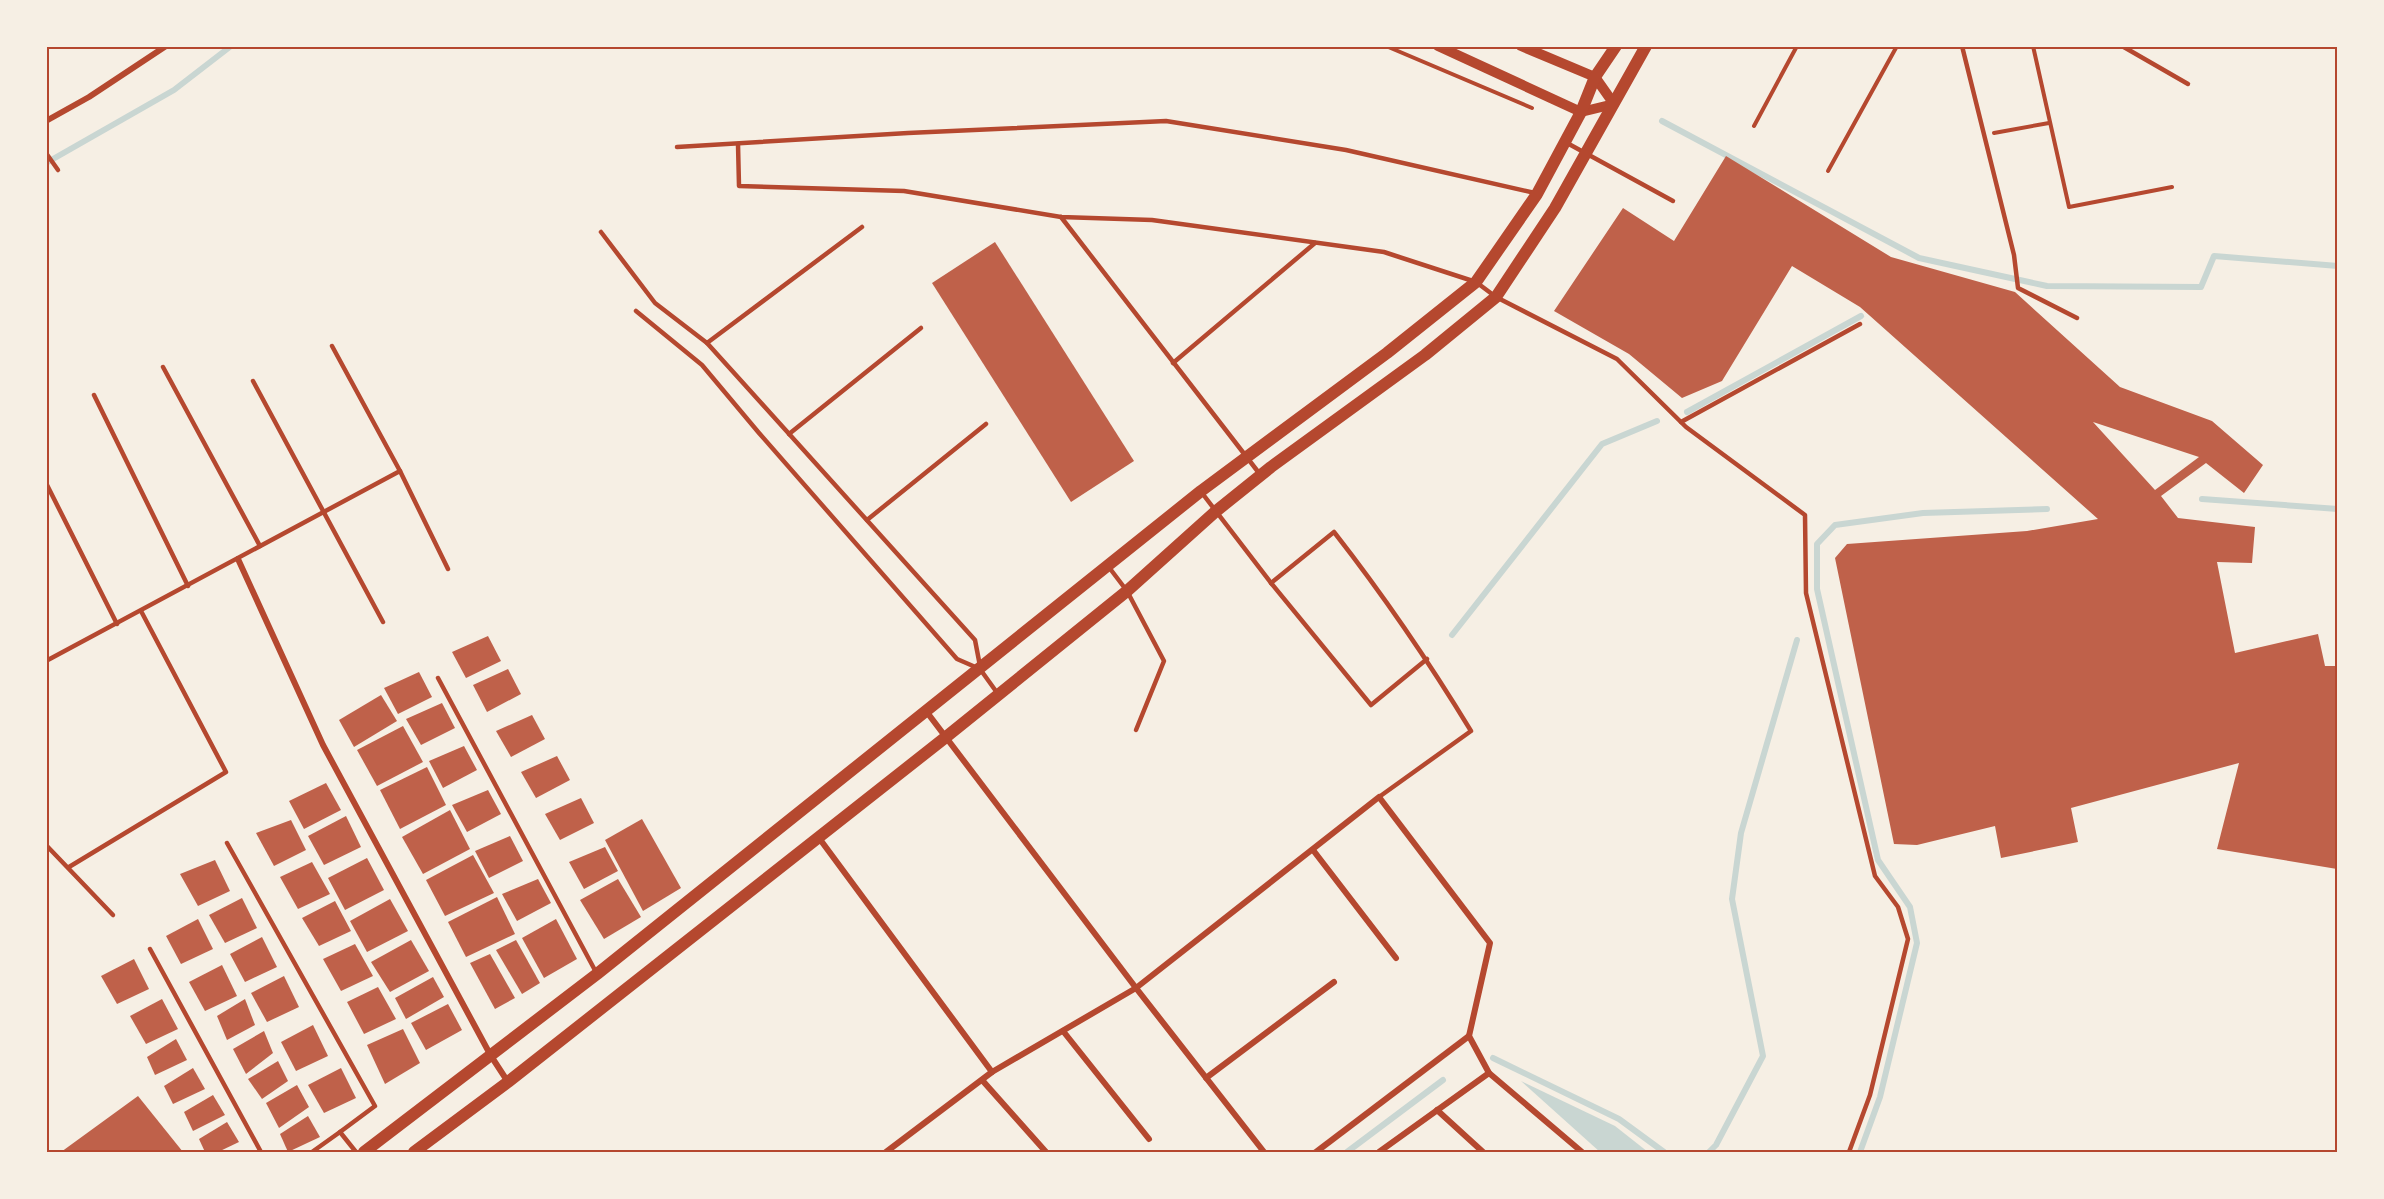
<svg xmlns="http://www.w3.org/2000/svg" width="2384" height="1199" viewBox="0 0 2384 1199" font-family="'Crimson Pro',serif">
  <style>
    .water { fill: #c9d6d2 }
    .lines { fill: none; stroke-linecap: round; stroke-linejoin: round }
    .stream { stroke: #c9d6d2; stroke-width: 6 }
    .building { fill: #bf614a; fill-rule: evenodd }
    .path { stroke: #b5482f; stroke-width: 4 }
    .service { stroke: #b5482f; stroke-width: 4.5 }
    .minor { stroke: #b5482f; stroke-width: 6 }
    .tertiary { stroke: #b5482f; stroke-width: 10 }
    .secondary { stroke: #b5482f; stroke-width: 12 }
    .neatline { fill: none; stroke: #b5482f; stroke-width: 2 }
  </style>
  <rect width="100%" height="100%" fill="#f6efe4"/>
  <!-- water -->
  <path class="water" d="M 1521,1081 L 1615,1126 L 1648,1152 L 1600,1152 Z"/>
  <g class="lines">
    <!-- stream -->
    <g class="stream">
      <path d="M 1662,121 L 1919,258 L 2047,286 L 2201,287 L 2214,256 L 2338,266"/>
      <path d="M 46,163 L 174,90 L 231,46"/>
      <path d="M 1687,412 L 1861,316"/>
      <path d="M 2202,499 L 2338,509"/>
      <path d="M 1452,635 L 1602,444 L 1657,421"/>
      <path d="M 1493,1058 L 1619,1119 L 1664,1152"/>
      <path d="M 1347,1152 L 1443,1080"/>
      <path d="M 1709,1152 L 1716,1145 L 1763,1056 L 1732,899 L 1741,833 L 1797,640"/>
      <path d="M 1860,1152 L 1880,1097 L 1917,943 L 1910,907 L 1878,860 L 1817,589 L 1817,544 L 1835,525 L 1923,513 L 2047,509"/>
    </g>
  </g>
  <!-- building -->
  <g class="building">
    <path d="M 1726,156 L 1891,257 L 2015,292 L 2120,387 L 2212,421 L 2263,465 L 2244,493 L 2206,463 L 2161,496 L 2178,518 L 2255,527 L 2252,563 L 2217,562 L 2235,653 L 2318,634 L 2325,666 L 2337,666 L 2337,869 L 2217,849 L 2239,763 L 2071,808 L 2078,842 L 2001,858 L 1995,826 L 1917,845 L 1894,844 L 1835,558 L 1847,544 L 2027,531 L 2098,519 L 1860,307 L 1792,266 L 1722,381 L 1682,398 L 1629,354 L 1554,311 L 1623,208 L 1674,241 ZM 2093,422 L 2199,457 L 2155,490 Z"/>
    <path d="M 995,242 L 1134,461 L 1071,502 L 932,283 Z"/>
    <path d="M 488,636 L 501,661 L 466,678 L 452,652 Z"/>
    <path d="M 508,669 L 521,694 L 487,712 L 473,685 Z"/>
    <path d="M 419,672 L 432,697 L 398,714 L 384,688 Z"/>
    <path d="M 381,695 L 397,721 L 354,747 L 339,720 Z"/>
    <path d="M 442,703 L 455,728 L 421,745 L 406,719 Z"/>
    <path d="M 532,715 L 545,739 L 511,757 L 496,731 Z"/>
    <path d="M 403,726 L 423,762 L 377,786 L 357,750 Z"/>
    <path d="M 464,746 L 477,770 L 443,788 L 429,761 Z"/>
    <path d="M 557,756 L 570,780 L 536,798 L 521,772 Z"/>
    <path d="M 427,767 L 446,805 L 400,829 L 380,790 Z"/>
    <path d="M 326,783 L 341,810 L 304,829 L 289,801 Z"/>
    <path d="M 488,790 L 501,814 L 467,832 L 452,805 Z"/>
    <path d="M 581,798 L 594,823 L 560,840 L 545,814 Z"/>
    <path d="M 450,810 L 470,849 L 423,874 L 402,837 Z"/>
    <path d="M 346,816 L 361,847 L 324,865 L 308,836 Z"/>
    <path d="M 642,819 L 681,888 L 643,911 L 605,840 Z"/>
    <path d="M 291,820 L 306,850 L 274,866 L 256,833 Z"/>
    <path d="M 510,836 L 523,861 L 489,878 L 475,851 Z"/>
    <path d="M 605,847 L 618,871 L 584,889 L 569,862 Z"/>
    <path d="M 473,855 L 494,893 L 445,916 L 426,880 Z"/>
    <path d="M 367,858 L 384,890 L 345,910 L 328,878 Z"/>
    <path d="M 215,860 L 230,891 L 198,906 L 180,874 Z"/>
    <path d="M 312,862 L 330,894 L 298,909 L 280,877 Z"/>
    <path d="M 538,879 L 551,903 L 517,921 L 502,894 Z"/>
    <path d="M 618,879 L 641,917 L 604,939 L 580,900 Z"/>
    <path d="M 497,897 L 515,934 L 466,957 L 448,922 Z"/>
    <path d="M 242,898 L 257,928 L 225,943 L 209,915 Z"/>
    <path d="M 390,899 L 408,931 L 367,952 L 350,921 Z"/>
    <path d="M 335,901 L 351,931 L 319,946 L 302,918 Z"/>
    <path d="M 198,919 L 213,949 L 181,964 L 166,936 Z"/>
    <path d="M 556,919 L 577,959 L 544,978 L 522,938 Z"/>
    <path d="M 262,937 L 277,967 L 245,982 L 230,954 Z"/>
    <path d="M 411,940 L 429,971 L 390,992 L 371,962 Z"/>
    <path d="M 516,940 L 540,983 L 522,994 L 496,950 Z"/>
    <path d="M 355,944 L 373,976 L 341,991 L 323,959 Z"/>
    <path d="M 490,954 L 515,998 L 495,1009 L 470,963 Z"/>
    <path d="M 134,959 L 149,989 L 117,1004 L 101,976 Z"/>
    <path d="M 222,965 L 237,996 L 205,1011 L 189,982 Z"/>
    <path d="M 284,976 L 299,1007 L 267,1022 L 251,993 Z"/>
    <path d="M 433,977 L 444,997 L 406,1019 L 395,998 Z"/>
    <path d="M 378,987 L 396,1019 L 364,1034 L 347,1002 Z"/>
    <path d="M 162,999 L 178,1029 L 146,1044 L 130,1016 Z"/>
    <path d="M 245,999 L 255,1025 L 227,1040 L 217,1016 Z"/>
    <path d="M 448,1004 L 462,1030 L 426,1050 L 411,1023 Z"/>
    <path d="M 313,1025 L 328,1056 L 296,1071 L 281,1042 Z"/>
    <path d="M 403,1029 L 420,1063 L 385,1084 L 367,1045 Z"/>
    <path d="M 264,1031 L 273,1053 L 246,1074 L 233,1049 Z"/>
    <path d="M 176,1039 L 187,1060 L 155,1075 L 147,1057 Z"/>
    <path d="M 278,1061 L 288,1081 L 262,1099 L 248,1079 Z"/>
    <path d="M 193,1068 L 205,1089 L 173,1104 L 164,1086 Z"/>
    <path d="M 341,1068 L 356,1098 L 324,1113 L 308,1085 Z"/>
    <path d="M 297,1085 L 309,1107 L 279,1128 L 266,1103 Z"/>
    <path d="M 213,1095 L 225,1115 L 193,1131 L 184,1112 Z"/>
    <path d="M 138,1096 L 183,1152 L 61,1152 Z"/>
    <path d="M 308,1116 L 320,1137 L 288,1152 L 280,1134 Z"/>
    <path d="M 227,1122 L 239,1142 L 218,1152 L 205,1152 L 199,1139 Z"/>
  </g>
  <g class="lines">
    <!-- path -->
    <g class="path">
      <path d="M 1386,46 L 1532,108"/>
      <path d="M 2033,46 L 2069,207 L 2172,187"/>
      <path d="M 1754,126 L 1797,46"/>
      <path d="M 1994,133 L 2049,123"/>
      <path d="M 1828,171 L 1897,46"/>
    </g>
    <!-- service -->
    <g class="service">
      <path d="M 1962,46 L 2014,255 L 2018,288 L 2077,318"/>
      <path d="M 2122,46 L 2188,84"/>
      <path d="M 1567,143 L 1673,201"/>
      <path d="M 738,144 L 739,186 L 904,191 L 1061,217 L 1152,220 L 1384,252 L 1476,282 L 1496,297 L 1617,359 L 1686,427 L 1805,515 L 1806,593 L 1875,876 L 1898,907 L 1908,939 L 1870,1095 L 1849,1152"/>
      <path d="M 677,147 L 908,133 L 1166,121 L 1346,150 L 1535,193"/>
      <path d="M 46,153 L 58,170"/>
      <path d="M 1061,217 L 1259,473"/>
      <path d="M 601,232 L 655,303 L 707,343 L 862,227"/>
      <path d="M 636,311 L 702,365 L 759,433 L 957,659 L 980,669 L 998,694"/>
      <path d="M 707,343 L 975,640 L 980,666"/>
      <path d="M 332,346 L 400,471 L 448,569"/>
      <path d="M 1173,363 L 1315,243"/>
      <path d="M 163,367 L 260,546"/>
      <path d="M 253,381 L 383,622"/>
      <path d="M 94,395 L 188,586"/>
      <path d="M 1681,422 L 1860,324"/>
      <path d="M 789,434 L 921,328"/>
      <path d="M 46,483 L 117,624"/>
      <path d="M 1202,493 L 1271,583 L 1371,705 L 1427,659"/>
      <path d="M 867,520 L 986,424"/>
      <path d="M 1108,566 L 1127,591 L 1164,661 L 1136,730"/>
      <path d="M 1271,583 L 1334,532 C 1384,596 1429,662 1471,731 L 1379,797"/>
      <path d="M 46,661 L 400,471"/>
      <path d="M 438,678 L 597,974"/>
      <path d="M 227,843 L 375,1106 L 340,1132 L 356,1152"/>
      <path d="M 46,845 L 113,915"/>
      <path d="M 69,867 L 226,772 L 141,611"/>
      <path d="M 150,949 L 261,1152"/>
      <path d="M 312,1152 L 340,1132"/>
    </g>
    <!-- minor -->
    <g class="minor">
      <path d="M 46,121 L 89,97 L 166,46"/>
      <path d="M 238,559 L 323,745 L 491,1056 L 508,1082"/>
      <path d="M 926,711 L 1136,988 L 1264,1152"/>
      <path d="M 819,838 L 992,1072"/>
      <path d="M 1313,850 L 1396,958"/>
      <path d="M 1063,1031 L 1149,1139"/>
      <path d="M 1206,1078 L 1334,982"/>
      <path d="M 982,1080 L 1046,1152"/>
      <path d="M 1437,1110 L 1483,1152"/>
      <path d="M 886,1152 L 992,1072 L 1136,988 L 1379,797 L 1490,943 L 1469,1036 L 1489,1073 L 1582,1152"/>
      <path d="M 1316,1152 L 1469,1036"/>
      <path d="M 1379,1152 L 1489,1073"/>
    </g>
    <!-- tertiary -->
    <path class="tertiary" d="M 1438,46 L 1581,112 L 1614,104 L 1595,77 L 1521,46"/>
    <!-- secondary -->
    <g class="secondary">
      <path d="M 364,1152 L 597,974 L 1201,491 L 1387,353 L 1476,282 L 1537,194 L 1581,112 L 1595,77 L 1616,46"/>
      <path d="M 414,1152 L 508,1082 L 946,737 L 1127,591 L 1215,512 L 1271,467 L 1425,355 L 1496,297 L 1555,208 L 1646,46"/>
    </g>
  </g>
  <!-- border -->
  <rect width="2384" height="1199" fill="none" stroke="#f6efe4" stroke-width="96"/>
  <rect x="48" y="48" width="2288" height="1103" class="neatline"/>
</svg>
